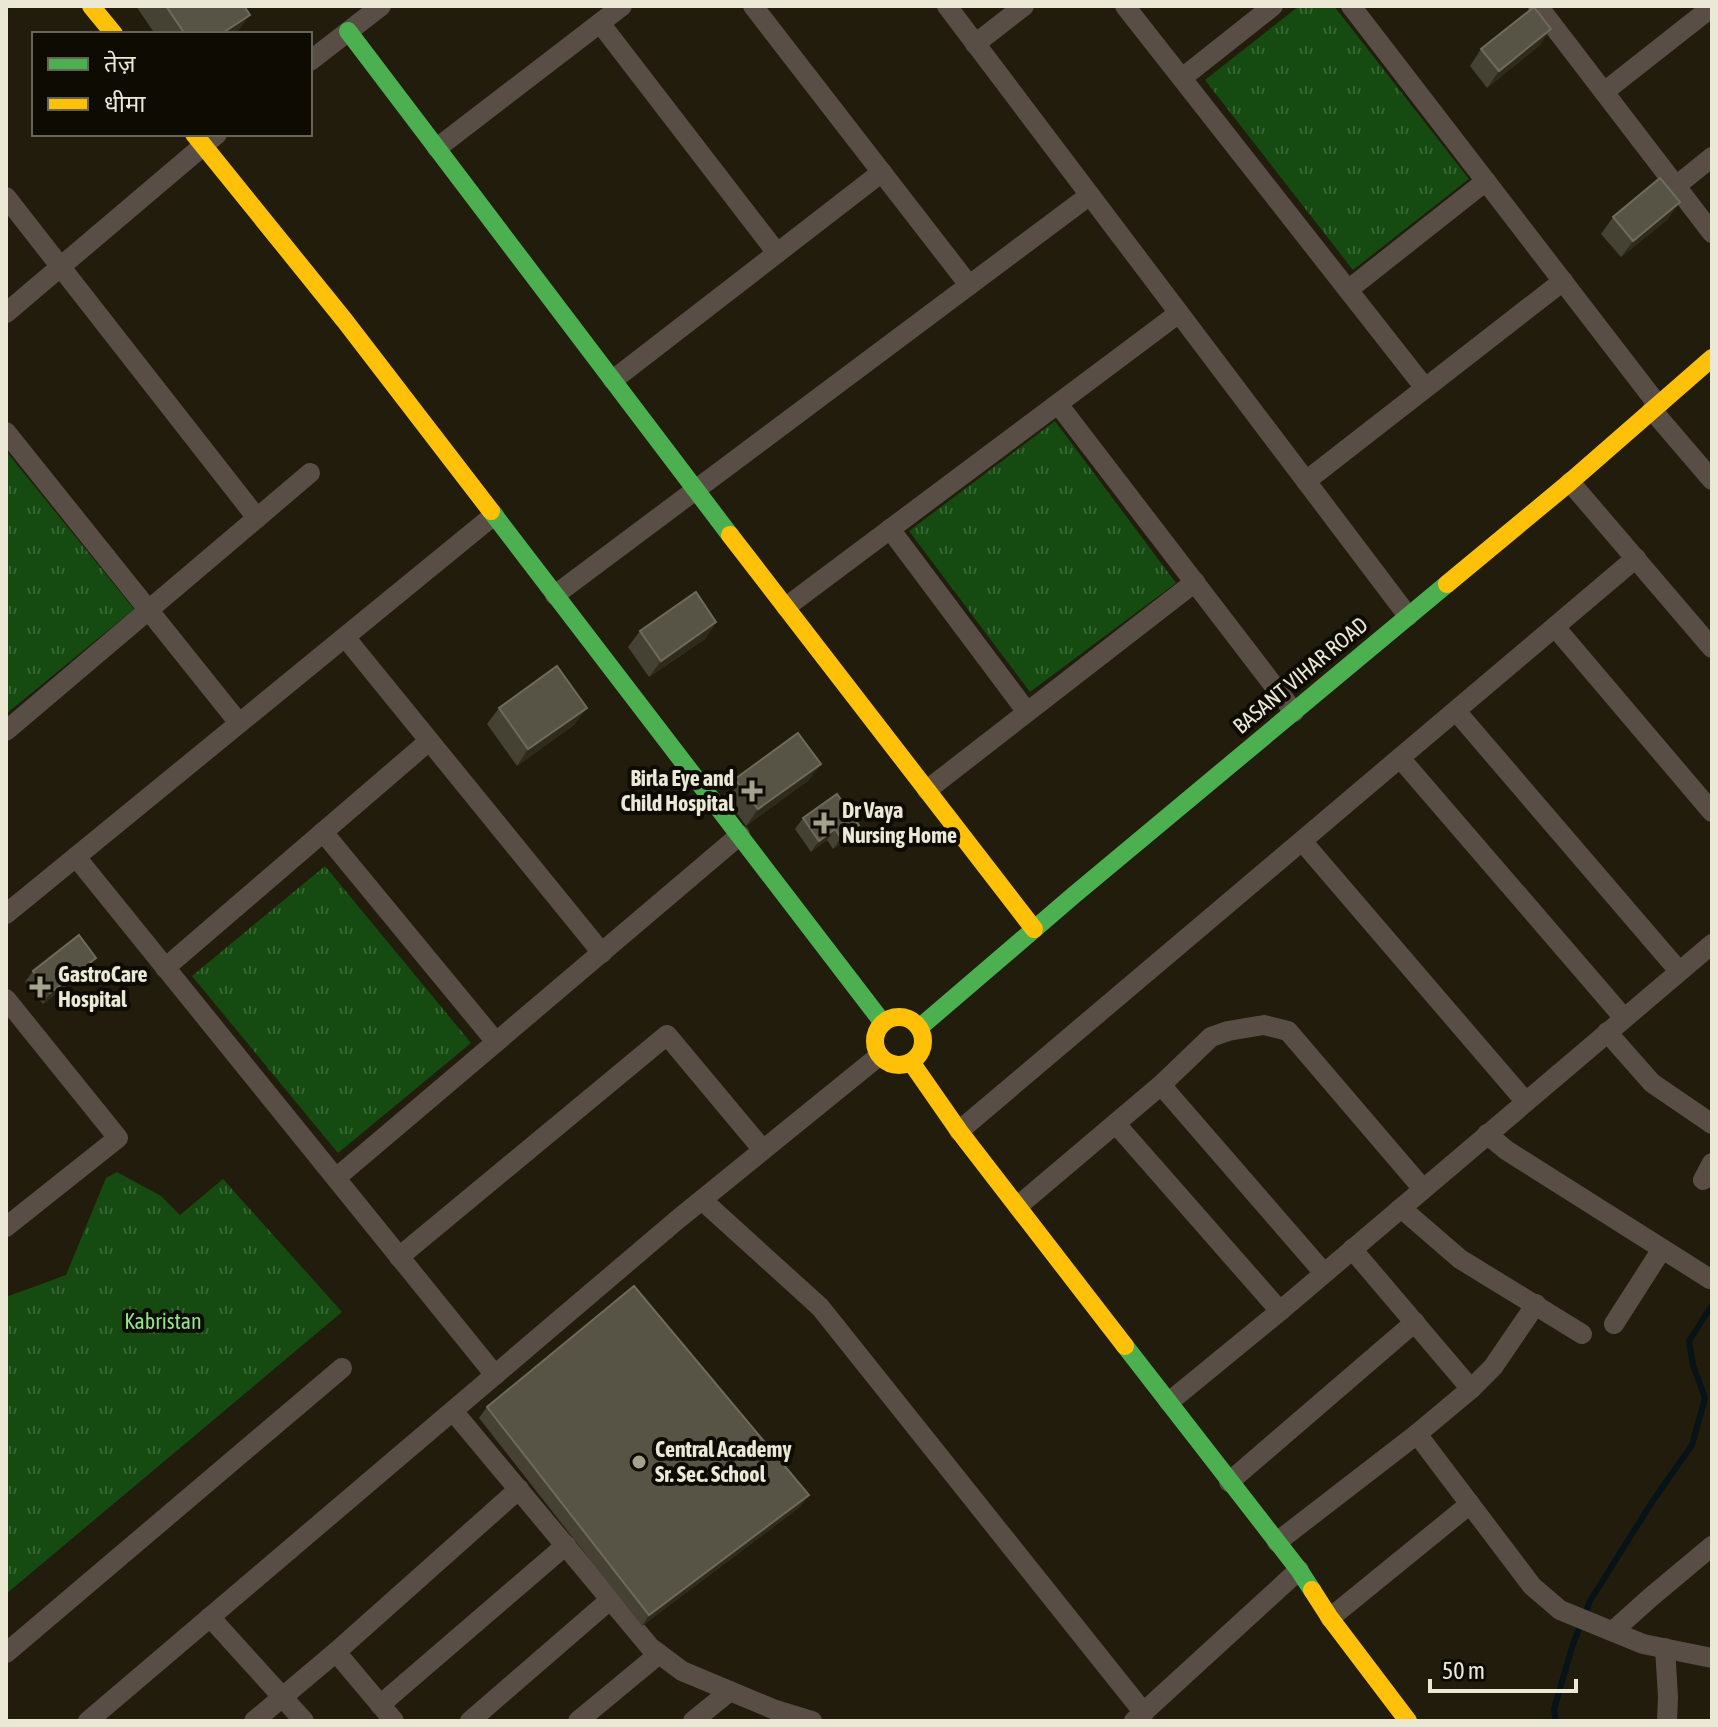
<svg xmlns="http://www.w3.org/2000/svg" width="1718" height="1727" viewBox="0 0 1718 1727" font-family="'Asap Condensed','Noto Sans Devanagari',sans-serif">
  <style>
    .park { fill: url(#park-tufts) }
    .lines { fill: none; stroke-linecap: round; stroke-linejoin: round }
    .stream { stroke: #071316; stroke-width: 6 }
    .street { stroke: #594e46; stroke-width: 20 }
    .fast { stroke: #4caf50; stroke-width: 18 }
    .slow { stroke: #ffc107; stroke-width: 18 }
    .wall { fill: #454233 }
    .shaded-wall { fill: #2f2b1c }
    .building { fill: #575345; stroke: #6e6b5c; stroke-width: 2 }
    .poi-dot { fill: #a5a18f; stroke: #0e0c02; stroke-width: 3 }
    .labels { text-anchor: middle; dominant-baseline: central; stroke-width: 8; stroke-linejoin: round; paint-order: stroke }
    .street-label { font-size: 22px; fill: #ece8d6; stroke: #0e0c02 }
    .poi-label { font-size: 22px; font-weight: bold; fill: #ece8d6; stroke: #0e0c02; text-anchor: start }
    .park-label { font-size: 22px; fill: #8fe789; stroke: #0e0c02 }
  </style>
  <defs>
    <pattern id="park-tufts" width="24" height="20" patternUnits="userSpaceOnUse" patternTransform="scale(2)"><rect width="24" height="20" fill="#154b11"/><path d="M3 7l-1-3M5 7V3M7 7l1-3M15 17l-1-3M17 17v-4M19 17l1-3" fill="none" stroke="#376533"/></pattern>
  </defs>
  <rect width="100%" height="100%" fill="#211c0b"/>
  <!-- park -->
  <g class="park">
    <path d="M 1299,6 L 1334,6 L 1469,179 L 1353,270 L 1205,80 Z"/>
    <path d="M 1055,421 L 1176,583 L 1030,692 L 909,531 Z"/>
    <path d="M 6,451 L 134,609 L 6,714 Z"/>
    <path d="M 325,866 L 471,1043 L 338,1153 L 192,976 Z"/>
    <path d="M 117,1172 L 161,1196 L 180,1215 L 223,1179 L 342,1312 L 6,1594 L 6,1297 L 66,1275 L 106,1178 Z"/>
  </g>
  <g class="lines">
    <!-- stream -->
    <path class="stream" d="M 1556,1721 L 1554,1709 L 1573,1644 L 1590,1601 L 1652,1502 L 1692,1445 L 1705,1398 L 1693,1365 L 1689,1341 L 1712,1305"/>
    <!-- street -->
    <g class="street">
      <path d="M 753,6 L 969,285"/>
      <path d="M 947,6 L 1408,616"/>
      <path d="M 1125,6 L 1425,388"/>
      <path d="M 1351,6 L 1658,405"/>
      <path d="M 1538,6 L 1712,233"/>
      <path d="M 600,23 L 777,253"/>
      <path d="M 975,44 L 1024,6"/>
      <path d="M 310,61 L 381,6"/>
      <path d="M 1182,78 L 1273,6"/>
      <path d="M 1604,92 L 1712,7"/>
      <path d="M 437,148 L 622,6"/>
      <path d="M 1676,186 L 1712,157"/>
      <path d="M 6,197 L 257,518"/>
      <path d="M 1348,290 L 1486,181"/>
      <path d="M 6,313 L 217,134"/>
      <path d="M 613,380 L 882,172"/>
      <path d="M 1058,404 L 1294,712"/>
      <path d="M 1652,410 L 1712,480"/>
      <path d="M 6,432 L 239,723"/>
      <path d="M 1306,481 L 1563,281"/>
      <path d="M 1570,482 L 1712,648"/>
      <path d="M 890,529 L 1027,712"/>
      <path d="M 555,595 L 1090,195"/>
      <path d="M 786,607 L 1179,313"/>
      <path d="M 1555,627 L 1712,812"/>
      <path d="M 345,637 L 602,953"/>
      <path d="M 1456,711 L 1679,971"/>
      <path d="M 6,731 L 310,473"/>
      <path d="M 1400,758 L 1624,1018"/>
      <path d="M 927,790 L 1195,582"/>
      <path d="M 323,832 L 496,1042"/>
      <path d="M 1302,841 L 1525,1101"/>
      <path d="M 76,857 L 495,1375"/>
      <path d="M 6,914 L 494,515"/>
      <path d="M 165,968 L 429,741"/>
      <path d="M 6,999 L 118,1138 L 6,1227"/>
      <path d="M 1607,1032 L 1652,1083 L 1712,1124"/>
      <path d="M 1161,1085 L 1324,1273"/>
      <path d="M 1116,1124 L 1280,1311"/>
      <path d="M 959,1131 L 1636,558"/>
      <path d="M 1487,1134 L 1506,1150 L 1710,1279"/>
      <path d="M 336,1178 L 740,835"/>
      <path d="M 1703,1180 L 1712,1163"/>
      <path d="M 702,1200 L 820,1307 L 1144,1713"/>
      <path d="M 1018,1206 L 1161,1085 L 1211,1037 L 1228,1031 L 1264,1025 L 1288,1031 L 1423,1189"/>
      <path d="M 1401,1208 L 1460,1259 L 1582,1334"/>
      <path d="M 1352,1249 L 1471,1389"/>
      <path d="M 399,1257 L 667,1035 L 763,1150"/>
      <path d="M 1614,1324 L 1662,1249"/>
      <path d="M 1169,1402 L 1280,1311 L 1712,944"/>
      <path d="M 453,1411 L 650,1647 L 682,1671 L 773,1709 L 812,1721"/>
      <path d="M 1417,1434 L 1532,1586 L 1560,1610 L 1643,1644 L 1712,1658"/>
      <path d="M 1229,1482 L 1415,1322"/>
      <path d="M 1277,1542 L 1417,1434 L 1472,1388 L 1493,1367 L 1536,1304"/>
      <path d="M 210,1617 L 304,1721"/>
      <path d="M 1330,1618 L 1470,1504"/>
      <path d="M 1613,1631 L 1651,1597 L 1712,1546"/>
      <path d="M 1665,1648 L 1668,1697 L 1667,1721"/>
      <path d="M 336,1652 L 394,1721"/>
      <path d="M 6,1653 L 342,1368"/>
      <path d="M 380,1705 L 566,1545"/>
      <path d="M 88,1721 L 677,1220 L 879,1056"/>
      <path d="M 254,1721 L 336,1652 L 519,1489"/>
      <path d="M 470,1721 L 611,1599"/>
      <path d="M 578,1721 L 659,1654"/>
      <path d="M 693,1721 L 730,1691"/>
      <path d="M 1134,1721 L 1299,1570"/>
    </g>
    <!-- fast -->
    <g class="fast">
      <path d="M 348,31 L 730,535"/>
      <path d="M 491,511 L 883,1023"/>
      <path d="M 919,1028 L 1074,895 L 1447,584"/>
      <path d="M 1125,1346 L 1299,1570 L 1312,1590"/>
    </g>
    <!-- slow -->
    <g class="slow">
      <path d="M 91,6 L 114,34"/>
      <path d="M 194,134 L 345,321 L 491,511"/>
      <path d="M 730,535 L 1034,929"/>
      <path d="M 1447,584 L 1570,482 L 1712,358"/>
      <circle cx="899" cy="1041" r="24"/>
      <path d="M 911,1062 L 959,1131 L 1125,1346"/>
      <path d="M 1312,1590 L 1330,1618 L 1408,1721"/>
    </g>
  </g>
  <!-- wall -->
  <g class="wall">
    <path d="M 136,6 L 244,6 L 236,34 L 155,34 Z"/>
    <path d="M 1540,45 L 1487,88 L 1470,66 L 1481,49 Z"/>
    <path d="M 1613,217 L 1668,219 L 1621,257 L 1601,234 Z"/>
    <path d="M 716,622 L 705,639 L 649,677 L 628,647 L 640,631 Z"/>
    <path d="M 499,708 L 575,724 L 517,766 L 487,724 Z"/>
    <path d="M 735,779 L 809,780 L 746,826 L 724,795 Z"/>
    <path d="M 803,818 L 852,836 L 833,849 L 827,840 L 811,852 L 795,829 Z"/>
    <path d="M 88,969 L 43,1004 L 25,982 L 33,971 Z"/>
    <path d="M 487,1407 L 801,1506 L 642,1626 L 479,1418 Z"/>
  </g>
  <!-- shaded-wall -->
  <g class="shaded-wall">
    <path d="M 250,15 L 236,34 L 221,34 Z"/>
    <path d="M 1551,29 L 1540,45 L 1487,88 L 1499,71 Z"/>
    <path d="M 1680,202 L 1668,219 L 1621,257 L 1633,241 Z"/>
    <path d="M 716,622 L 705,639 L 649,677 L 661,661 Z"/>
    <path d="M 587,708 L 575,724 L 517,766 L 528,749 Z"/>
    <path d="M 821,764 L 809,780 L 746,826 L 758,809 Z"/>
    <path d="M 859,825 L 852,836 L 833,849 L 841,838 Z"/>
    <path d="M 835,829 L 827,840 L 811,852 L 819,841 Z"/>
    <path d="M 96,958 L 88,969 L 43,1004 L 50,993 Z"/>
    <path d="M 809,1495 L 801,1506 L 642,1626 L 649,1615 Z"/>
  </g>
  <!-- building -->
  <g class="building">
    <path d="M 166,6 L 244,6 L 250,15 L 221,34 L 185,34 Z"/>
    <path d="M 1534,7 L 1551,29 L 1499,71 L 1481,49 Z"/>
    <path d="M 1660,178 L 1680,202 L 1633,241 L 1613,217 Z"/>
    <path d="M 696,592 L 716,622 L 661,661 L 640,631 Z"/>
    <path d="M 557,666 L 587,708 L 528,749 L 499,708 Z"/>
    <path d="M 798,733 L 821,764 L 758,809 L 735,779 Z"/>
    <path d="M 837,794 L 859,825 L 841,838 L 835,829 L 819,841 L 803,818 Z"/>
    <path d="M 79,935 L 96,958 L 50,993 L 33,971 Z"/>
    <path d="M 634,1286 L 809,1495 L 649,1615 L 487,1407 Z"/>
  </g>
  <!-- markers -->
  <g class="poi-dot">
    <path d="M748 779h8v8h8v8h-8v8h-8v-8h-8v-8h8z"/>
    <path d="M820 811h8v8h8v8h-8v8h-8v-8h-8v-8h8z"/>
    <path d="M36 975h8v8h8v8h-8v8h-8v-8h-8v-8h8z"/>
    <circle cx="639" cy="1462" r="8"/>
  </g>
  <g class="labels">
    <!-- street labels -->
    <g class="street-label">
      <text transform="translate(1300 675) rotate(-40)">BASANT VIHAR ROAD</text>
    </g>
    <!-- poi labels -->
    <g class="poi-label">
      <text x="734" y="778" text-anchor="end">Birla Eye and<tspan x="734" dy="25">Child Hospital</tspan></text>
      <text x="842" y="810">Dr Vaya<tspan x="842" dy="25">Nursing Home</tspan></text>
      <text x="58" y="974">GastroCare<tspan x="58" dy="25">Hospital</tspan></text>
      <text x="655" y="1449">Central Academy<tspan x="655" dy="25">Sr. Sec. School</tspan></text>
    </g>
    <!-- park labels -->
    <g class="park-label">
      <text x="163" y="1321">Kabristan</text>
    </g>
  </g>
  <!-- border -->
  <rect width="1718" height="1727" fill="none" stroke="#ece8d6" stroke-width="16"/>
  <!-- legend -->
  <rect x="32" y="32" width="280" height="104" fill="#0e0c02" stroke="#676457" stroke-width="2"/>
  <rect x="48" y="58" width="40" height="12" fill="#4caf50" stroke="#676457" stroke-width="2"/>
  <text x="104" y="72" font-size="24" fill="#ece8d6">तेज़</text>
  <rect x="48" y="98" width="40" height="12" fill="#ffc107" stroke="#676457" stroke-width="2"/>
  <text x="104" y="112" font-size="24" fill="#ece8d6">धीमा</text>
  <!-- scale -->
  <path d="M1430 1679v12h146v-12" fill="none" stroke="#ece8d6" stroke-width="4"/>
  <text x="1442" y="1679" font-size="24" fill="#ece8d6" stroke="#0e0c02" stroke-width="6" paint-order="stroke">50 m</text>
</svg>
